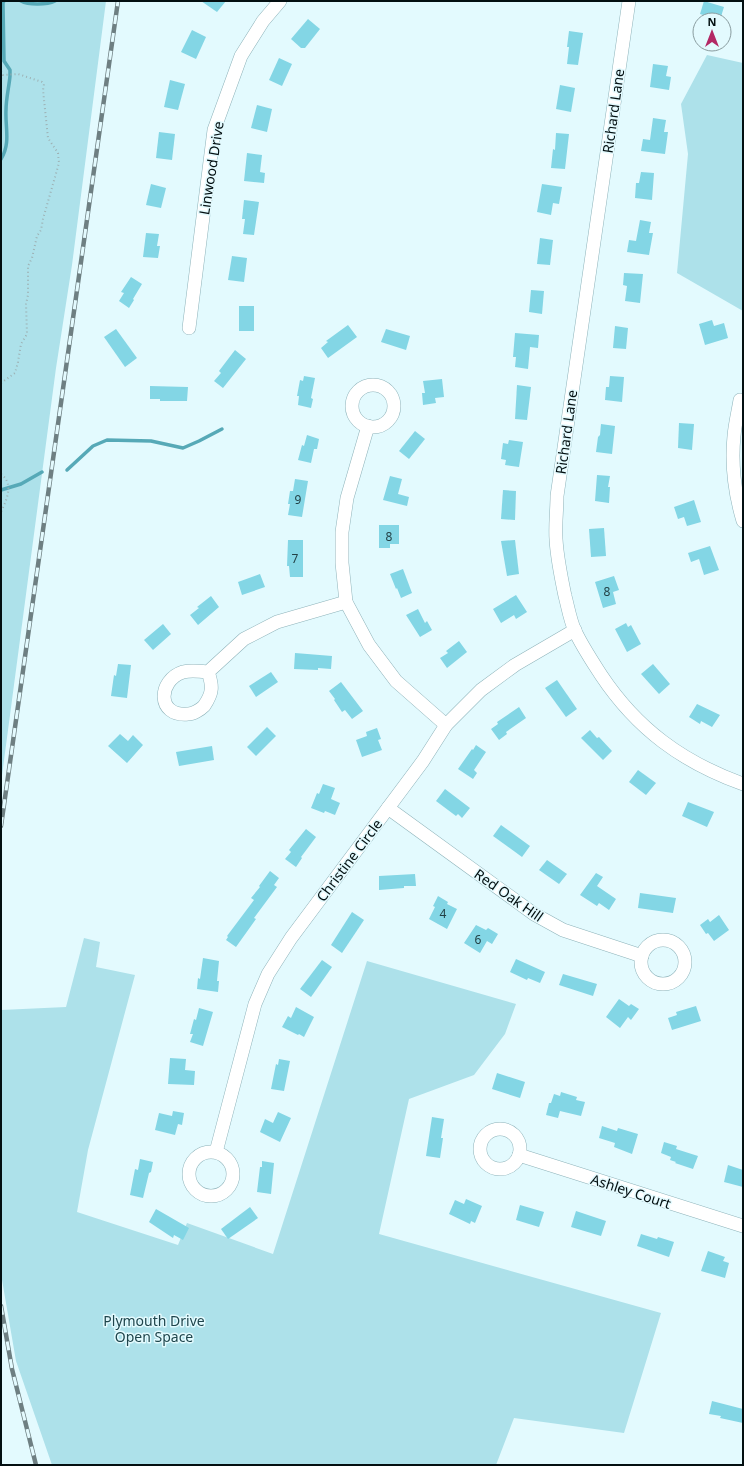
<svg xmlns="http://www.w3.org/2000/svg" width="744" height="1466" viewBox="0 0 744 1466" font-family="'Noto Sans',sans-serif">
  <style>
    .green { fill: #ade1ea }
    .lines { fill: none; stroke-linecap: round; stroke-linejoin: round }
    .stream { stroke: #56a9b7; stroke-width: 3.5 }
    .building { fill: #83d6e5 }
    .minor-casing { stroke: #8eb3ba; stroke-width: 14 }
    .path { stroke: #9db1b4; stroke-width: 2; stroke-dasharray: 1 3; stroke-linecap: butt }
    .minor { stroke: #fff; stroke-width: 13 }
    .rail-casing { stroke: #6e7f82; stroke-width: 4.5 }
    .rail { stroke: #e3fafe; stroke-width: 3; stroke-dasharray: 9; stroke-linecap: butt }
    .labels { text-anchor: middle; dominant-baseline: central; stroke-width: 3; stroke-linejoin: round; paint-order: stroke }
    .number-label { font-size: 12px; fill: #234146 }
    .street-label { font-size: 14px; fill: #030f11; stroke: #e3fafe }
    .park-label { font-size: 14px; fill: #1e454c; stroke: #e3fafe }
  </style>
  <rect width="100%" height="100%" fill="#e3fafe"/>
  <!-- green -->
  <g class="green">
    <path d="M 1,1 L 106,1 L 72,265 L 56,368 L 1,783 Z"/>
    <path d="M 707,55 L 743,63 L 743,311 L 677,273 L 688,154 L 681,104 Z"/>
    <path d="M 84,938 L 100,942 L 96,967 L 135,975 L 88,1150 L 77,1212 L 178,1245 L 187,1223 L 273,1254 L 367,961 L 516,1004 L 505,1034 L 474,1075 L 409,1099 L 379,1234 L 661,1313 L 624,1433 L 514,1418 L 496,1465 L 52,1465 L 16,1361 L 1,1274 L 1,1010 L 66,1007 Z"/>
  </g>
  <g class="lines">
    <!-- stream -->
    <g class="stream">
      <path d="M 21,1 C 28,5 47,5 55,1"/>
      <path d="M 1,159 C 11,143 5,127 6,110 C 6,99 9,87 10,76 L 10,70 L 4,61 L 3,3 L 4,1"/>
      <path d="M 67,470 L 93,446 L 107,440 L 151,441 L 183,448 L 199,441 L 222,429"/>
      <path d="M 1,490 L 21,484 L 42,472"/>
    </g>
  </g>
  <!-- building -->
  <g class="building">
    <path d="M 201,1 L 226,1 L 217,12 Z"/>
    <path d="M 704,1 L 724,7 L 720,20 L 700,14 Z"/>
    <path d="M 308,19 L 320,29 L 305,48 L 301,48 L 291,39 Z"/>
    <path d="M 192,30 L 206,37 L 196,59 L 181,52 Z"/>
    <path d="M 569,31 L 583,33 L 578,65 L 567,64 L 569,47 L 567,47 Z"/>
    <path d="M 279,58 L 292,64 L 282,86 L 269,80 Z"/>
    <path d="M 653,64 L 668,66 L 666,76 L 671,77 L 669,90 L 650,87 Z"/>
    <path d="M 170,80 L 185,84 L 178,110 L 164,107 Z"/>
    <path d="M 560,85 L 575,88 L 571,112 L 556,109 Z"/>
    <path d="M 257,105 L 272,109 L 267,132 L 251,128 Z"/>
    <path d="M 653,118 L 666,120 L 664,132 L 668,132 L 665,154 L 641,151 L 643,139 L 650,140 Z"/>
    <path d="M 159,132 L 175,134 L 172,160 L 156,158 Z"/>
    <path d="M 556,133 L 569,134 L 565,169 L 551,168 L 553,149 L 555,150 Z"/>
    <path d="M 247,153 L 262,155 L 260,172 L 265,173 L 264,183 L 244,181 Z"/>
    <path d="M 641,172 L 654,173 L 652,200 L 635,198 L 636,183 L 639,183 Z"/>
    <path d="M 151,184 L 166,188 L 161,208 L 146,205 Z"/>
    <path d="M 542,184 L 562,187 L 559,204 L 553,203 L 551,215 L 537,212 Z"/>
    <path d="M 244,200 L 259,202 L 254,235 L 243,234 L 245,219 L 242,219 Z"/>
    <path d="M 640,220 L 651,222 L 649,233 L 653,233 L 649,255 L 627,252 L 629,240 L 636,241 Z"/>
    <path d="M 146,233 L 159,234 L 157,246 L 160,246 L 158,258 L 143,257 Z"/>
    <path d="M 540,238 L 553,240 L 550,265 L 537,264 Z"/>
    <path d="M 232,256 L 247,258 L 244,282 L 228,280 Z"/>
    <path d="M 624,273 L 643,274 L 640,303 L 625,301 L 627,286 L 623,285 Z"/>
    <path d="M 131,277 L 142,284 L 133,299 L 134,300 L 129,308 L 119,301 L 124,293 L 121,292 Z"/>
    <path d="M 531,290 L 544,291 L 542,314 L 529,312 Z"/>
    <rect x="239" y="306" width="15" height="25"/>
    <path d="M 712,320 L 714,326 L 724,323 L 728,338 L 705,345 L 699,324 Z"/>
    <path d="M 348,325 L 357,337 L 328,358 L 321,348 L 328,342 L 326,341 Z"/>
    <path d="M 615,326 L 628,328 L 626,349 L 613,348 Z"/>
    <path d="M 116,329 L 137,358 L 125,367 L 104,337 Z"/>
    <path d="M 386,329 L 410,336 L 406,350 L 381,342 Z"/>
    <path d="M 515,333 L 539,335 L 538,348 L 530,347 L 528,369 L 515,367 L 516,357 L 513,357 Z"/>
    <path d="M 235,350 L 246,359 L 223,388 L 214,381 L 221,373 L 219,371 Z"/>
    <path d="M 304,376 L 315,378 L 311,398 L 313,399 L 311,408 L 298,405 L 299,396 L 297,396 L 300,380 L 303,381 Z"/>
    <path d="M 610,376 L 624,377 L 622,402 L 605,400 L 606,387 L 609,387 Z"/>
    <path d="M 442,379 L 444,397 L 435,398 L 436,403 L 423,405 L 422,393 L 425,393 L 423,381 Z"/>
    <path d="M 517,385 L 531,387 L 527,420 L 515,419 Z"/>
    <path d="M 150,386 L 188,387 L 187,401 L 160,401 L 160,399 L 150,399 Z"/>
    <path d="M 679,423 L 694,424 L 692,450 L 678,448 Z"/>
    <path d="M 601,424 L 615,426 L 612,454 L 596,452 L 598,437 L 600,435 Z"/>
    <path d="M 415,431 L 425,439 L 409,459 L 399,451 Z"/>
    <path d="M 307,435 L 319,439 L 317,449 L 314,449 L 311,463 L 298,460 L 302,445 L 304,446 Z"/>
    <path d="M 509,440 L 523,442 L 519,467 L 505,465 L 506,460 L 501,459 L 503,443 L 508,444 Z"/>
    <path d="M 597,475 L 610,476 L 608,487 L 610,487 L 609,503 L 595,501 Z"/>
    <path d="M 390,476 L 402,479 L 398,494 L 409,497 L 407,506 L 383,500 Z"/>
    <path d="M 295,479 L 308,481 L 302,517 L 288,515 L 290,504 L 288,504 L 290,491 L 293,491 Z"/>
    <path d="M 503,490 L 516,491 L 515,520 L 501,519 Z"/>
    <path d="M 694,500 L 701,522 L 687,526 L 684,517 L 678,519 L 674,507 Z"/>
    <path d="M 379,525 L 399,525 L 399,544 L 390,544 L 390,548 L 379,548 Z"/>
    <path d="M 604,528 L 606,556 L 591,557 L 589,529 Z"/>
    <path d="M 288,540 L 303,540 L 303,577 L 290,577 L 289,566 L 287,566 Z"/>
    <path d="M 515,540 L 519,574 L 507,576 L 501,541 Z"/>
    <path d="M 710,546 L 719,570 L 704,575 L 699,559 L 691,562 L 688,553 Z"/>
    <path d="M 403,569 L 412,593 L 401,598 L 397,588 L 396,589 L 390,574 Z"/>
    <path d="M 260,574 L 265,587 L 242,595 L 238,582 Z"/>
    <path d="M 614,576 L 619,590 L 613,592 L 616,604 L 603,608 L 595,582 Z"/>
    <path d="M 516,595 L 527,612 L 516,619 L 514,615 L 501,623 L 493,609 Z"/>
    <path d="M 211,596 L 219,607 L 198,625 L 190,615 L 199,608 L 197,607 Z"/>
    <path d="M 418,609 L 425,623 L 427,621 L 432,630 L 420,637 L 406,615 Z"/>
    <path d="M 626,623 L 628,627 L 631,625 L 641,644 L 627,652 L 615,629 Z"/>
    <path d="M 163,624 L 171,634 L 153,650 L 144,640 Z"/>
    <path d="M 459,641 L 467,652 L 447,668 L 440,658 L 448,653 L 446,651 Z"/>
    <path d="M 295,653 L 332,656 L 331,669 L 318,668 L 318,670 L 294,669 Z"/>
    <path d="M 118,664 L 131,665 L 127,698 L 111,696 L 114,675 L 116,676 Z"/>
    <path d="M 653,664 L 670,684 L 659,694 L 641,674 Z"/>
    <path d="M 271,672 L 278,682 L 256,697 L 249,686 Z"/>
    <path d="M 557,680 L 577,709 L 566,717 L 545,688 Z"/>
    <path d="M 341,682 L 363,711 L 352,719 L 345,710 L 342,712 L 334,700 L 335,699 L 329,691 Z"/>
    <path d="M 697,704 L 720,715 L 712,727 L 701,721 L 700,724 L 689,717 Z"/>
    <path d="M 519,707 L 526,718 L 506,732 L 507,734 L 499,740 L 491,729 L 498,724 L 497,722 Z"/>
    <path d="M 267,727 L 276,736 L 256,756 L 247,747 Z"/>
    <path d="M 377,728 L 381,739 L 378,740 L 382,750 L 362,757 L 356,740 L 367,736 L 366,732 Z"/>
    <path d="M 590,730 L 597,738 L 599,737 L 612,751 L 603,760 L 581,738 Z"/>
    <path d="M 120,734 L 128,741 L 133,735 L 143,745 L 127,763 L 108,746 Z"/>
    <path d="M 476,745 L 486,752 L 474,770 L 477,773 L 473,779 L 458,769 L 472,749 L 473,750 Z"/>
    <path d="M 212,746 L 214,760 L 179,766 L 176,752 Z"/>
    <path d="M 638,770 L 656,783 L 646,795 L 629,782 Z"/>
    <path d="M 323,784 L 335,788 L 331,799 L 340,803 L 335,815 L 325,811 L 324,813 L 311,808 L 317,793 L 319,794 Z"/>
    <path d="M 445,789 L 470,808 L 462,818 L 458,814 L 456,816 L 436,801 Z"/>
    <path d="M 688,802 L 714,812 L 707,827 L 682,816 Z"/>
    <path d="M 501,825 L 530,846 L 522,857 L 493,836 Z"/>
    <path d="M 306,829 L 316,837 L 301,857 L 302,858 L 296,867 L 285,859 L 291,852 L 289,850 Z"/>
    <path d="M 547,860 L 567,874 L 559,884 L 539,870 Z"/>
    <path d="M 270,871 L 279,878 L 274,885 L 277,887 L 254,918 L 256,919 L 236,947 L 226,940 L 228,937 L 227,936 L 254,900 L 251,898 L 260,887 L 259,886 Z"/>
    <path d="M 596,873 L 603,877 L 597,886 L 616,899 L 609,910 L 599,903 L 597,906 L 580,895 Z"/>
    <path d="M 415,874 L 416,886 L 404,886 L 404,888 L 379,890 L 379,876 Z"/>
    <path d="M 640,893 L 676,898 L 673,913 L 638,908 Z"/>
    <path d="M 438,896 L 448,902 L 447,904 L 457,909 L 447,929 L 429,919 L 435,907 L 433,906 Z"/>
    <path d="M 352,912 L 364,920 L 342,953 L 331,945 Z"/>
    <path d="M 719,915 L 729,930 L 714,941 L 708,933 L 706,934 L 700,925 L 708,919 L 710,922 Z"/>
    <path d="M 476,925 L 486,930 L 488,928 L 498,934 L 492,944 L 487,941 L 480,953 L 464,943 Z"/>
    <path d="M 203,958 L 219,961 L 217,981 L 219,981 L 218,992 L 197,989 L 198,978 L 200,979 Z"/>
    <path d="M 516,959 L 545,972 L 540,983 L 528,978 L 527,980 L 510,972 Z"/>
    <path d="M 322,960 L 332,967 L 311,997 L 300,989 Z"/>
    <path d="M 563,974 L 597,984 L 593,996 L 559,985 Z"/>
    <path d="M 619,999 L 629,1006 L 631,1004 L 639,1009 L 631,1020 L 628,1017 L 620,1028 L 606,1017 Z"/>
    <path d="M 696,1006 L 701,1021 L 672,1030 L 668,1018 L 677,1015 L 676,1012 Z"/>
    <path d="M 296,1007 L 314,1017 L 304,1037 L 299,1034 L 298,1035 L 282,1027 L 288,1016 L 291,1018 Z"/>
    <path d="M 199,1008 L 213,1012 L 203,1046 L 190,1042 L 193,1034 L 190,1034 L 194,1019 L 196,1020 Z"/>
    <path d="M 170,1058 L 186,1059 L 185,1070 L 195,1071 L 194,1085 L 168,1084 Z"/>
    <path d="M 279,1059 L 290,1061 L 284,1091 L 271,1089 L 276,1064 L 278,1065 Z"/>
    <path d="M 497,1073 L 525,1082 L 520,1098 L 492,1089 Z"/>
    <path d="M 561,1092 L 577,1097 L 576,1100 L 585,1102 L 581,1116 L 560,1111 L 558,1118 L 546,1115 L 549,1103 L 551,1103 L 554,1094 L 560,1096 Z"/>
    <path d="M 173,1111 L 184,1113 L 182,1125 L 178,1124 L 175,1135 L 155,1130 L 159,1113 L 172,1116 Z"/>
    <path d="M 278,1112 L 291,1118 L 280,1142 L 260,1132 L 265,1119 L 273,1123 Z"/>
    <path d="M 432,1117 L 444,1119 L 441,1138 L 443,1138 L 440,1158 L 426,1156 Z"/>
    <path d="M 602,1126 L 617,1131 L 618,1128 L 638,1134 L 632,1154 L 614,1147 L 615,1143 L 599,1138 Z"/>
    <path d="M 664,1142 L 677,1146 L 676,1149 L 698,1156 L 693,1169 L 675,1163 L 676,1162 L 670,1160 L 671,1157 L 661,1153 Z"/>
    <path d="M 140,1159 L 153,1162 L 151,1172 L 149,1173 L 143,1198 L 130,1195 L 135,1169 L 138,1170 Z"/>
    <path d="M 262,1161 L 274,1163 L 271,1194 L 257,1192 L 260,1167 L 262,1167 Z"/>
    <path d="M 728,1165 L 743,1170 L 743,1187 L 724,1182 Z"/>
    <path d="M 466,1199 L 482,1206 L 475,1223 L 471,1221 L 470,1224 L 449,1214 L 455,1200 L 464,1204 Z"/>
    <path d="M 520,1205 L 544,1212 L 539,1227 L 516,1220 Z"/>
    <path d="M 250,1207 L 258,1218 L 228,1239 L 221,1229 Z"/>
    <path d="M 156,1209 L 189,1228 L 183,1240 L 174,1235 L 173,1238 L 149,1222 Z"/>
    <path d="M 576,1211 L 606,1221 L 601,1236 L 571,1227 Z"/>
    <path d="M 641,1234 L 657,1239 L 658,1237 L 674,1242 L 669,1257 L 637,1246 Z"/>
    <path d="M 708,1251 L 725,1257 L 723,1261 L 729,1263 L 725,1278 L 701,1271 Z"/>
    <path d="M 712,1401 L 743,1409 L 743,1423 L 720,1418 L 721,1416 L 709,1414 Z"/>
  </g>
  <g class="lines">
    <!-- minor casing -->
    <g class="minor-casing">
      <g id="minor">
        <path d="M 629,1 L 557,496 C 557,510 555,525 556,539 C 557,558 561,577 565,596 C 568,607 570,620 575,631 C 582,646 592,661 601,675 C 637,729 682,762 743,784"/>
        <path d="M 189,328 L 214,130 L 241,56 L 263,21 L 280,1"/>
        <circle cx="373" cy="406" r="21"/>
        <path d="M 740,400 C 738,412 735,424 734,436 C 731,465 735,494 743,521"/>
        <path d="M 368,426 L 347,498 L 342,532 L 342,563 L 346,602 L 369,645 L 396,681 L 446,725"/>
        <path d="M 208,672 C 213,686 213,693 204,706 C 200,710 193,714 188,714 C 156,717 158,680 183,672 C 190,670 200,671 208,672 L 244,639 L 277,622 L 346,602"/>
        <path d="M 388,808 L 534,914 L 563,930 L 642,956"/>
        <circle cx="663" cy="962" r="22"/>
        <circle cx="500" cy="1149" r="20"/>
        <circle cx="211" cy="1174" r="22"/>
        <path d="M 216,1152 L 255,1004 L 268,974 L 291,938 L 423,761 L 446,725 L 481,690 L 515,665 L 575,630"/>
        <path d="M 519,1155 L 743,1226"/>
      </g>
    </g>
    <!-- path -->
    <g class="path">
      <path d="M 1,71 L 3,75 L 18,74 L 42,82 L 44,84 L 43,90 L 48,138 L 58,153 L 59,163 L 43,219 L 41,230 L 37,236 L 32,258 L 28,266 L 28,295 L 26,304 L 27,334 L 21,344 L 18,362 L 15,373 L 1,383"/>
      <path d="M 1,79 L 3,75"/>
      <path d="M 1,474 C 14,484 7,499 1,512"/>
    </g>
    <!-- minor -->
    <use href="#minor" class="minor"/>
    <!-- rail casing -->
    <g class="rail-casing">
      <g id="rail">
        <path d="M 1,826 L 118,1"/>
        <path d="M 1,1306 L 12,1369 L 36,1465"/>
      </g>
    </g>
    <!-- rail -->
    <use href="#rail" class="rail"/>
  </g>
  <g class="labels">
    <!-- number labels -->
    <g class="number-label">
      <text x="298" y="499">9</text>
      <text x="389" y="536">8</text>
      <text x="295" y="558">7</text>
      <text x="607" y="591">8</text>
      <text x="443" y="913">4</text>
      <text x="478" y="939">6</text>
    </g>
    <!-- street labels -->
    <g class="street-label">
      <text transform="translate(613 111) rotate(-82)">Richard Lane</text>
      <text transform="translate(211 168) rotate(-81)">Linwood Drive</text>
      <text transform="translate(566 432) rotate(-82)">Richard Lane</text>
      <text transform="translate(349 860) rotate(-53)">Christine Circle</text>
      <text transform="translate(509 895) rotate(35)">Red Oak Hill</text>
      <text transform="translate(631 1191) rotate(18)">Ashley Court</text>
    </g>
    <!-- park labels -->
    <g class="park-label">
      <text x="154" y="1320">Plymouth Drive<tspan x="154" dy="16">Open Space</tspan></text>
    </g>
  </g>
  <!-- border -->
  <rect width="744" height="1466" fill="none" stroke="#030f11" stroke-width="4"/>
  <!-- north arrow -->
  <g transform="translate(712 32)"><circle r="19" fill="#e3fafe" stroke="#899c9f"/>
  <path d="M0-3L7 15L0 10L-7 15Z" fill="#b32865"/>
  <text y="-6" font-size="11" font-weight="bold" text-anchor="middle" fill="#030f11">N</text>
  </g>
</svg>
